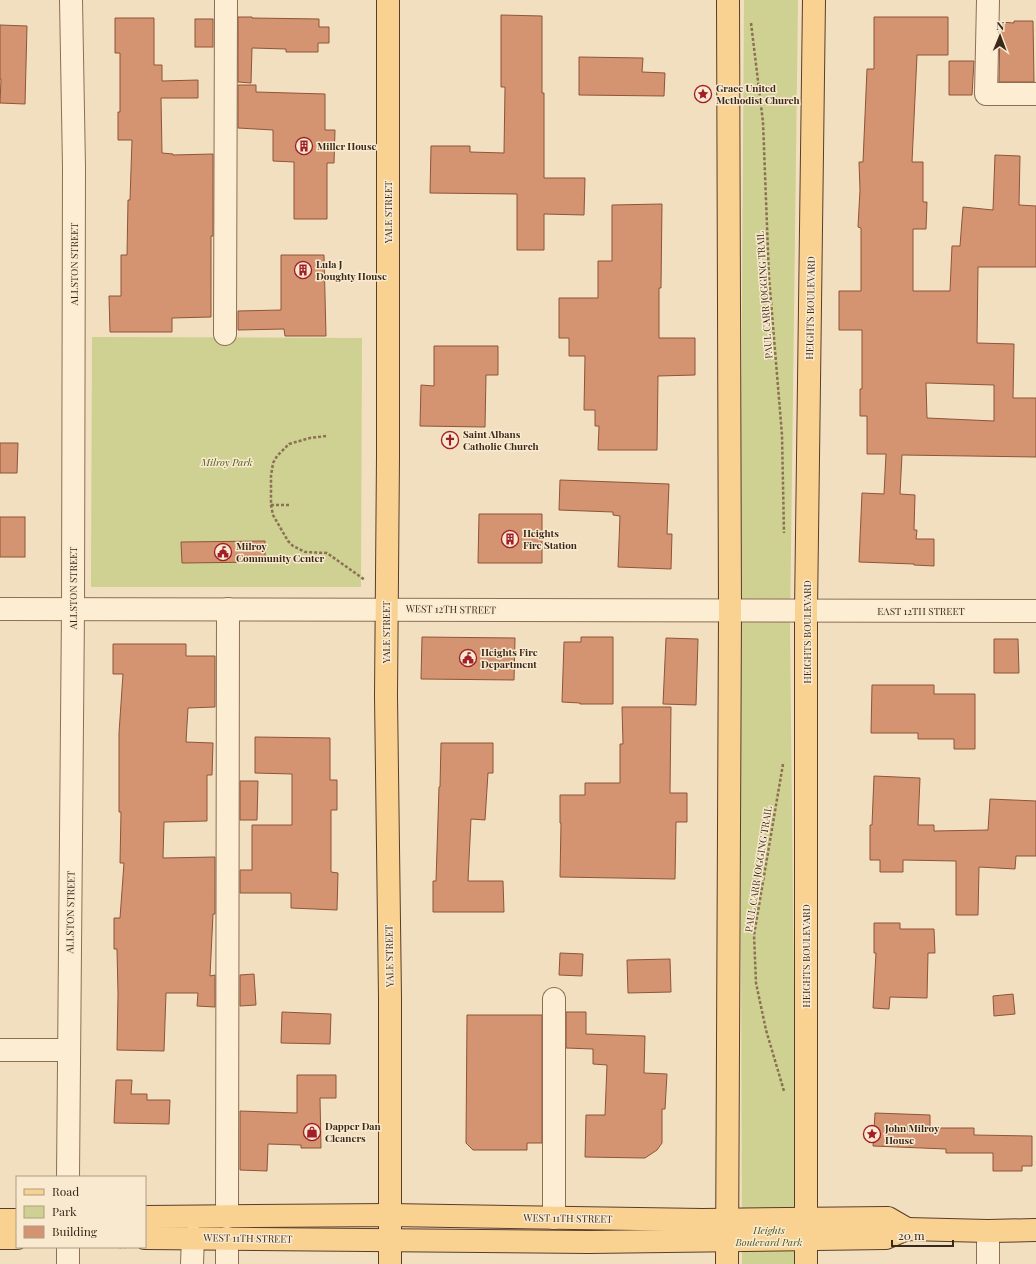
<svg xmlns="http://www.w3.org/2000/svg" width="1036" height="1264" viewBox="0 0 1036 1264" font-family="'Playfair Display',serif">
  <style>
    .green { fill: #ced191 }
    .building { fill: #d49371; stroke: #8e5539; fill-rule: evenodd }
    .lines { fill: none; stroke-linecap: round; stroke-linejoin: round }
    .minor-casing { stroke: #8c6f55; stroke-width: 24 }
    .major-casing { stroke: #593d2a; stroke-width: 24 }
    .path { stroke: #8c6f55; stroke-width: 2.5; stroke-dasharray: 3 2; stroke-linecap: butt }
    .minor { stroke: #fcedd3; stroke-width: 22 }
    .major { stroke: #f9d292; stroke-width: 22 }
    .labels { text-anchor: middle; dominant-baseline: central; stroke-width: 3; stroke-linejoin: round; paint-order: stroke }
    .poi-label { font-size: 10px; font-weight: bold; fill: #3a281b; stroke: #f9eacf; text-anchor: start }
    .street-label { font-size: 10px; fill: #3a281b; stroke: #f9eacf }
    .park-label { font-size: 10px; font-style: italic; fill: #4e5920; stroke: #f9eacf }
  </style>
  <rect width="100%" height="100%" fill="#f2dfbf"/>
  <!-- green -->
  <g class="green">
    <path d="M 744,0 L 798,0 L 790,629 L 797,1264 L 742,1264 L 740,588 Z"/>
    <path d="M 92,337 L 362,338 L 361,587 L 91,587 Z"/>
  </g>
  <!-- building -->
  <g class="building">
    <path d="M 501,15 L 542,16 L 542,93 L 544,93 L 544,178 L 585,178 L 584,215 L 544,214 L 544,250 L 517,250 L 517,194 L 430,193 L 431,146 L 470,146 L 470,152 L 504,153 L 505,87 L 501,87 Z"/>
    <path d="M 238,17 L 252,17 L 252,18 L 319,19 L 319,27 L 329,27 L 329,43 L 318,43 L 318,52 L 286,52 L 286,49 L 252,48 L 251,83 L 238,82 Z"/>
    <path d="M 874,17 L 948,17 L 948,55 L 917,55 L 912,162 L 923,162 L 923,202 L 927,202 L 926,229 L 913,229 L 913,291 L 950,291 L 952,246 L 960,246 L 963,207 L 993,210 L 995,155 L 1020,156 L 1019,205 L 1036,206 L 1036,267 L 978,267 L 977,343 L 1014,344 L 1013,398 L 1036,398 L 1036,457 L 902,455 L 900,494 L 915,495 L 914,530 L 917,530 L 916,539 L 934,539 L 934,566 L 914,565 L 914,564 L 859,562 L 862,493 L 884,494 L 886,454 L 867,454 L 867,416 L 860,416 L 860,389 L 862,389 L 862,330 L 839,330 L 839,291 L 861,291 L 861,228 L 858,227 L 860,190 L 859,162 L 863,162 L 867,69 L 874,69 ZM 926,383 L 994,385 L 994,421 L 927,418 Z"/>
    <path d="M 115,18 L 154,18 L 154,65 L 162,65 L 162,81 L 198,80 L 198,98 L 161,98 L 162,153 L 173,154 L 173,155 L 213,154 L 213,236 L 211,236 L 211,317 L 172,318 L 172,332 L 110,332 L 109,296 L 121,296 L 121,255 L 127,255 L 128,200 L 130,200 L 132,140 L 118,140 L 118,112 L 120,112 L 120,53 L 115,53 Z"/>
    <rect x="195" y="19" width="18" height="28"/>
    <path d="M 1014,21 L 1033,21 L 1034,82 L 999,82 L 1000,22 L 1014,23 Z"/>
    <path d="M 0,25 L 27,26 L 25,104 L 0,103 L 1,79 L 0,79 Z"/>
    <path d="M 579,57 L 643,58 L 642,72 L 665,73 L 664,96 L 579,95 Z"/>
    <path d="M 949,61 L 974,61 L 972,95 L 949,95 Z"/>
    <path d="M 238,85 L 256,85 L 256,92 L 325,94 L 325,130 L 335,130 L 334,163 L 327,163 L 327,219 L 294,219 L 294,162 L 273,161 L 273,130 L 238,128 Z"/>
    <path d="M 662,204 L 661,288 L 659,288 L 659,338 L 695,338 L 695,375 L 658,376 L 657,450 L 598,450 L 599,426 L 595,426 L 595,410 L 584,410 L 585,356 L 569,356 L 569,338 L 559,338 L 559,298 L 598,298 L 598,261 L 612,261 L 612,205 Z"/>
    <path d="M 281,255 L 324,255 L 326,336 L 285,336 L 284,329 L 238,330 L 238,311 L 281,310 Z"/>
    <path d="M 434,346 L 498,346 L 498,375 L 486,375 L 485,427 L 420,426 L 421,385 L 434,386 Z"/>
    <path d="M 0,443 L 18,443 L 17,473 L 0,473 Z"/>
    <path d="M 560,480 L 669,484 L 667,534 L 672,534 L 671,569 L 618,567 L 620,516 L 613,515 L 613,512 L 559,510 Z"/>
    <path d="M 479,514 L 542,514 L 542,563 L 478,563 Z"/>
    <rect x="0" y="517" width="25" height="40"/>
    <path d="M 265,541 L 265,562 L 182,563 L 181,542 Z"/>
    <path d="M 422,637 L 515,638 L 514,680 L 421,679 Z"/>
    <path d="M 581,637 L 613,637 L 613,704 L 580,704 L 580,703 L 562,702 L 564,642 L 581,642 Z"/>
    <path d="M 666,638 L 698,639 L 696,705 L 663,704 Z"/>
    <path d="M 994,639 L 1018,639 L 1019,673 L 994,673 Z"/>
    <path d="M 113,644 L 186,644 L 186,656 L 215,656 L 215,707 L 188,708 L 186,742 L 213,743 L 212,775 L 207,775 L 207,821 L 164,822 L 163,858 L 215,857 L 215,914 L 213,914 L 210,976 L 215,975 L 215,1007 L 197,1006 L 198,993 L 166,993 L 164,1051 L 117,1050 L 118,994 L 117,949 L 114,949 L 114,918 L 120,918 L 124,863 L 120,863 L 121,812 L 119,812 L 119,733 L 123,674 L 113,674 Z"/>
    <path d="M 872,685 L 934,685 L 934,694 L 975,694 L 975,749 L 954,749 L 954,739 L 918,739 L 918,733 L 871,733 Z"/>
    <path d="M 622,707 L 671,707 L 670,793 L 687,793 L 687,822 L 676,822 L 675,879 L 560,877 L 561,823 L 560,823 L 560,795 L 585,795 L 585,783 L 620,783 L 620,744 L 623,744 Z"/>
    <path d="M 255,737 L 330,738 L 330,780 L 337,780 L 337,810 L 331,810 L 331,872 L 338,873 L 337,910 L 291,908 L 291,893 L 240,893 L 240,870 L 252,870 L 252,825 L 292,825 L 292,774 L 255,773 Z"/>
    <path d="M 441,743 L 493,743 L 493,773 L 488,773 L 485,820 L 471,819 L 468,881 L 503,881 L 504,912 L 433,912 L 433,881 L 436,881 L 439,787 L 440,787 Z"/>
    <path d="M 874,776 L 920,778 L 918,825 L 934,825 L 934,831 L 988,830 L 990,799 L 1036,801 L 1036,856 L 1016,856 L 1015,869 L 979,867 L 978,915 L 956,915 L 956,861 L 903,860 L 903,872 L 880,872 L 880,860 L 870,860 L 870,825 L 872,825 Z"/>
    <path d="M 240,781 L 258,781 L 257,820 L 240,820 Z"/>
    <path d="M 874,923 L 900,923 L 900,929 L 934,929 L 935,953 L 928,953 L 927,998 L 890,997 L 889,1009 L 873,1008 L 876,953 L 874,953 Z"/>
    <path d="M 560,953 L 583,954 L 582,976 L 559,975 Z"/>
    <path d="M 670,959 L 671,992 L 628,993 L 627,960 Z"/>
    <path d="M 254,974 L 256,1005 L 240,1006 L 240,975 Z"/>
    <path d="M 1013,994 L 1015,1014 L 994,1016 L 993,996 Z"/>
    <path d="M 282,1012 L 331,1014 L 330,1044 L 281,1043 Z"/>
    <path d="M 566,1012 L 586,1012 L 586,1034 L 645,1036 L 644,1073 L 667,1074 L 665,1109 L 662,1109 L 662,1143 L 657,1150 L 645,1158 L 585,1157 L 586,1115 L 605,1115 L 607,1065 L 593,1064 L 593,1049 L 566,1048 Z"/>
    <path d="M 467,1015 L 542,1015 L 542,1143 L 527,1143 L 527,1150 L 473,1150 L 466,1143 Z"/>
    <path d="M 297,1075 L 336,1075 L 336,1098 L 320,1098 L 321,1148 L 301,1148 L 301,1145 L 268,1144 L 267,1171 L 240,1170 L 240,1111 L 297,1113 Z"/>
    <path d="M 116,1080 L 132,1080 L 131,1094 L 147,1094 L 147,1100 L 170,1100 L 169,1124 L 114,1123 Z"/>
    <path d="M 875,1113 L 930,1115 L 930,1128 L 974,1128 L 974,1135 L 1032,1136 L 1032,1166 L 1022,1166 L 1022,1171 L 993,1171 L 993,1153 L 946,1153 L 946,1149 L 873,1146 Z"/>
  </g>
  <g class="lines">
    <!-- minor casing -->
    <g class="minor-casing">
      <g id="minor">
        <path d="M 988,0 L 986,94 L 1036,94"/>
        <path d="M 225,334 L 226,0"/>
        <path d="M 0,609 L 1036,611"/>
        <path d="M 554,999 L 554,1218"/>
        <path d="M 0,1050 L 68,1050"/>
        <path d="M 68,1177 L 73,609 L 74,167 L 71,0"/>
        <path d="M 227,1215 L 228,609"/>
        <path d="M 988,1231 L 988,1264"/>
        <path d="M 68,1264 L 68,1247"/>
        <path d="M 192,1264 L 193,1237"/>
        <path d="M 227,1264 L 227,1238"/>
      </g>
    </g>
    <!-- major casing -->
    <g class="major-casing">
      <g id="major">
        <path d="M 388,0 L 388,456 L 386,696 L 390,998 L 390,1264"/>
        <path d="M 145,1217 L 390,1215 L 703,1220 L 888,1218 L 907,1229"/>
        <path d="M 0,1220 L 17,1220"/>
        <path d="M 0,1238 L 17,1238"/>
        <path d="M 145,1238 L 589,1242 L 886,1238 L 907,1229 L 988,1231 L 1036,1230"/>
        <path d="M 727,1264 L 730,611 L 728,0"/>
        <path d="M 806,1264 L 806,611 L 814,0"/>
      </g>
    </g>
    <!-- path -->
    <g class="path">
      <path d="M 751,23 L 763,122 L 769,277 L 782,435 L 784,533"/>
      <path d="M 326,436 L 310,438 L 289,444 L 277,456 L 273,463 L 271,476 L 271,505 L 273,515 L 288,541 L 293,546 L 305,552 L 327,553 L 365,580"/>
      <path d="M 271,505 L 289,505"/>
      <path d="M 783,764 L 754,935 L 756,983 L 766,1030 L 784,1091"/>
      <path d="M 119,1247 L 126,1247"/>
    </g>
    <!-- minor -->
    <use href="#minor" class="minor"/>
    <!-- major -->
    <use href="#major" class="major"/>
  </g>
  <!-- icons -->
  <defs>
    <g id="sight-ring" transform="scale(0.9)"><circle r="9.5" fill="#f9eacf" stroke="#a11f29" stroke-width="1.5"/><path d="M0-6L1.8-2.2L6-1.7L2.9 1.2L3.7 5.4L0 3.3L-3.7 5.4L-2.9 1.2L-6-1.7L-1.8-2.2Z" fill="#a11f29"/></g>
    <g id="building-ring" transform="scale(0.9)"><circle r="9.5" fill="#f9eacf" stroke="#a11f29" stroke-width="1.5"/><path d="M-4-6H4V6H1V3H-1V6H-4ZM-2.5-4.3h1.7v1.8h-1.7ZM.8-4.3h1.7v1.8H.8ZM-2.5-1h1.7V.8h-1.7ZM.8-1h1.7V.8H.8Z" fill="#a11f29"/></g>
    <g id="church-ring" transform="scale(0.9)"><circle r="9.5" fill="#f9eacf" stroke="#a11f29" stroke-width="1.5"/><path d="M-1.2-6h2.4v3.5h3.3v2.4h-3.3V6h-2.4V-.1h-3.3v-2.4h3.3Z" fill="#a11f29"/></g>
    <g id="civic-ring" transform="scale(0.9)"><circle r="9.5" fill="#f9eacf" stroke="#a11f29" stroke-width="1.5"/><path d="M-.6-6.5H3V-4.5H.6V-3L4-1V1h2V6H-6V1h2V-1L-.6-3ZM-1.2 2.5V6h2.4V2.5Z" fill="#a11f29"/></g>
    <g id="shop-ring" transform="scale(0.9)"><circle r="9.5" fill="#f9eacf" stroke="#a11f29" stroke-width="1.5"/><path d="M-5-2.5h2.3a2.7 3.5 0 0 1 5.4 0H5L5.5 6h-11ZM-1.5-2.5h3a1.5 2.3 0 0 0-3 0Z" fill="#a11f29"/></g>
  </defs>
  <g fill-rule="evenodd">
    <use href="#sight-ring" x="703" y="94"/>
    <use href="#building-ring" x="304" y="146"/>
    <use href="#building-ring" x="303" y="270"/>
    <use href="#church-ring" x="450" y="440"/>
    <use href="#building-ring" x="510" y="539"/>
    <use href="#civic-ring" x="223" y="552"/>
    <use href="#civic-ring" x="468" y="658"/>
    <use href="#shop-ring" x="312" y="1132"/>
    <use href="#sight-ring" x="872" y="1134"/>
  </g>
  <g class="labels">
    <!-- poi labels -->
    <g class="poi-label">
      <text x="716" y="88">Grace United<tspan x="716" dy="12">Methodist Church</tspan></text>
      <text x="317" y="146">Miller House</text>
      <text x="316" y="264">Lula J<tspan x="316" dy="12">Doughty House</tspan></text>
      <text x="463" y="434">Saint Albans<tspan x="463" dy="12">Catholic Church</tspan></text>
      <text x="523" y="533">Heights<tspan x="523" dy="12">Fire Station</tspan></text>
      <text x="236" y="546">Milroy<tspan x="236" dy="12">Community Center</tspan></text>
      <text x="481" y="652">Heights Fire<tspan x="481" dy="12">Department</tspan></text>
      <text x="325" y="1126">Dapper Dan<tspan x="325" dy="12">Cleaners</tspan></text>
      <text x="885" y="1128">John Milroy<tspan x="885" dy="12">House</tspan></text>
    </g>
    <!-- street labels -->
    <g class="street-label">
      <text transform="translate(388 212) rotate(-90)">YALE STREET</text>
      <text transform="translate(74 264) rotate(-90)">ALLSTON STREET</text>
      <text transform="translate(764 295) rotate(-94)">PAUL CARR JOGGING TRAIL</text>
      <text transform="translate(810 308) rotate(-89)">HEIGHTS BOULEVARD</text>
      <text transform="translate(73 588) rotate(-90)">ALLSTON STREET</text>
      <text transform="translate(451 609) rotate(1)">WEST 12TH STREET</text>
      <text x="921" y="611">EAST 12TH STREET</text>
      <text transform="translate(386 632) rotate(-90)">YALE STREET</text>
      <text transform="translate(807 632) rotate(-90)">HEIGHTS BOULEVARD</text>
      <text transform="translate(758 869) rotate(-81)">PAUL CARR JOGGING TRAIL</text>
      <text transform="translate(70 912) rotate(-89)">ALLSTON STREET</text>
      <text transform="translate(389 956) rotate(-91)">YALE STREET</text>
      <text transform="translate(806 956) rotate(-90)">HEIGHTS BOULEVARD</text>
      <text transform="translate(568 1218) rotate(1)">WEST 11TH STREET</text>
      <text transform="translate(248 1238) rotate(1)">WEST 11TH STREET</text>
    </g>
    <!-- park labels -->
    <g class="park-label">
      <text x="227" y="462">Milroy Park</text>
      <text x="769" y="1230">Heights<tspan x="769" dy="12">Boulevard Park</tspan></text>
    </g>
  </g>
  <!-- legend -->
  <rect x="16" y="1176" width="130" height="72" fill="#f9eacf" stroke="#ad9c87"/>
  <rect x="24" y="1189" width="20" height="6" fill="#f9d292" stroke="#ad9c87"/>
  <text x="52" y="1196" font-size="12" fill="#3a281b">Road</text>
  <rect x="24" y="1206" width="20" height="12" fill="#ced191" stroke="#ad9c87"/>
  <text x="52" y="1216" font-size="12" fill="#3a281b">Park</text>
  <rect x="24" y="1226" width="20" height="12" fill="#d49371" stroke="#ad9c87"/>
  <text x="52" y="1236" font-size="12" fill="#3a281b">Building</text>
  <!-- north arrow -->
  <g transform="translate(1000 36) rotate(1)" stroke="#f9eacf" stroke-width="3" paint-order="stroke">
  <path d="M0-3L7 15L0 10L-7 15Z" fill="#3a281b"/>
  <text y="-6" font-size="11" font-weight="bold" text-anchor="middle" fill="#3a281b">N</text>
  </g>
  <!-- scale -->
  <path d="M892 1240v6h61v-6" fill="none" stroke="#3a281b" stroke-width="2"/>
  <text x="898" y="1240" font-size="12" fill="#3a281b" stroke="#f9eacf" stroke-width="3" paint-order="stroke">20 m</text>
</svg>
